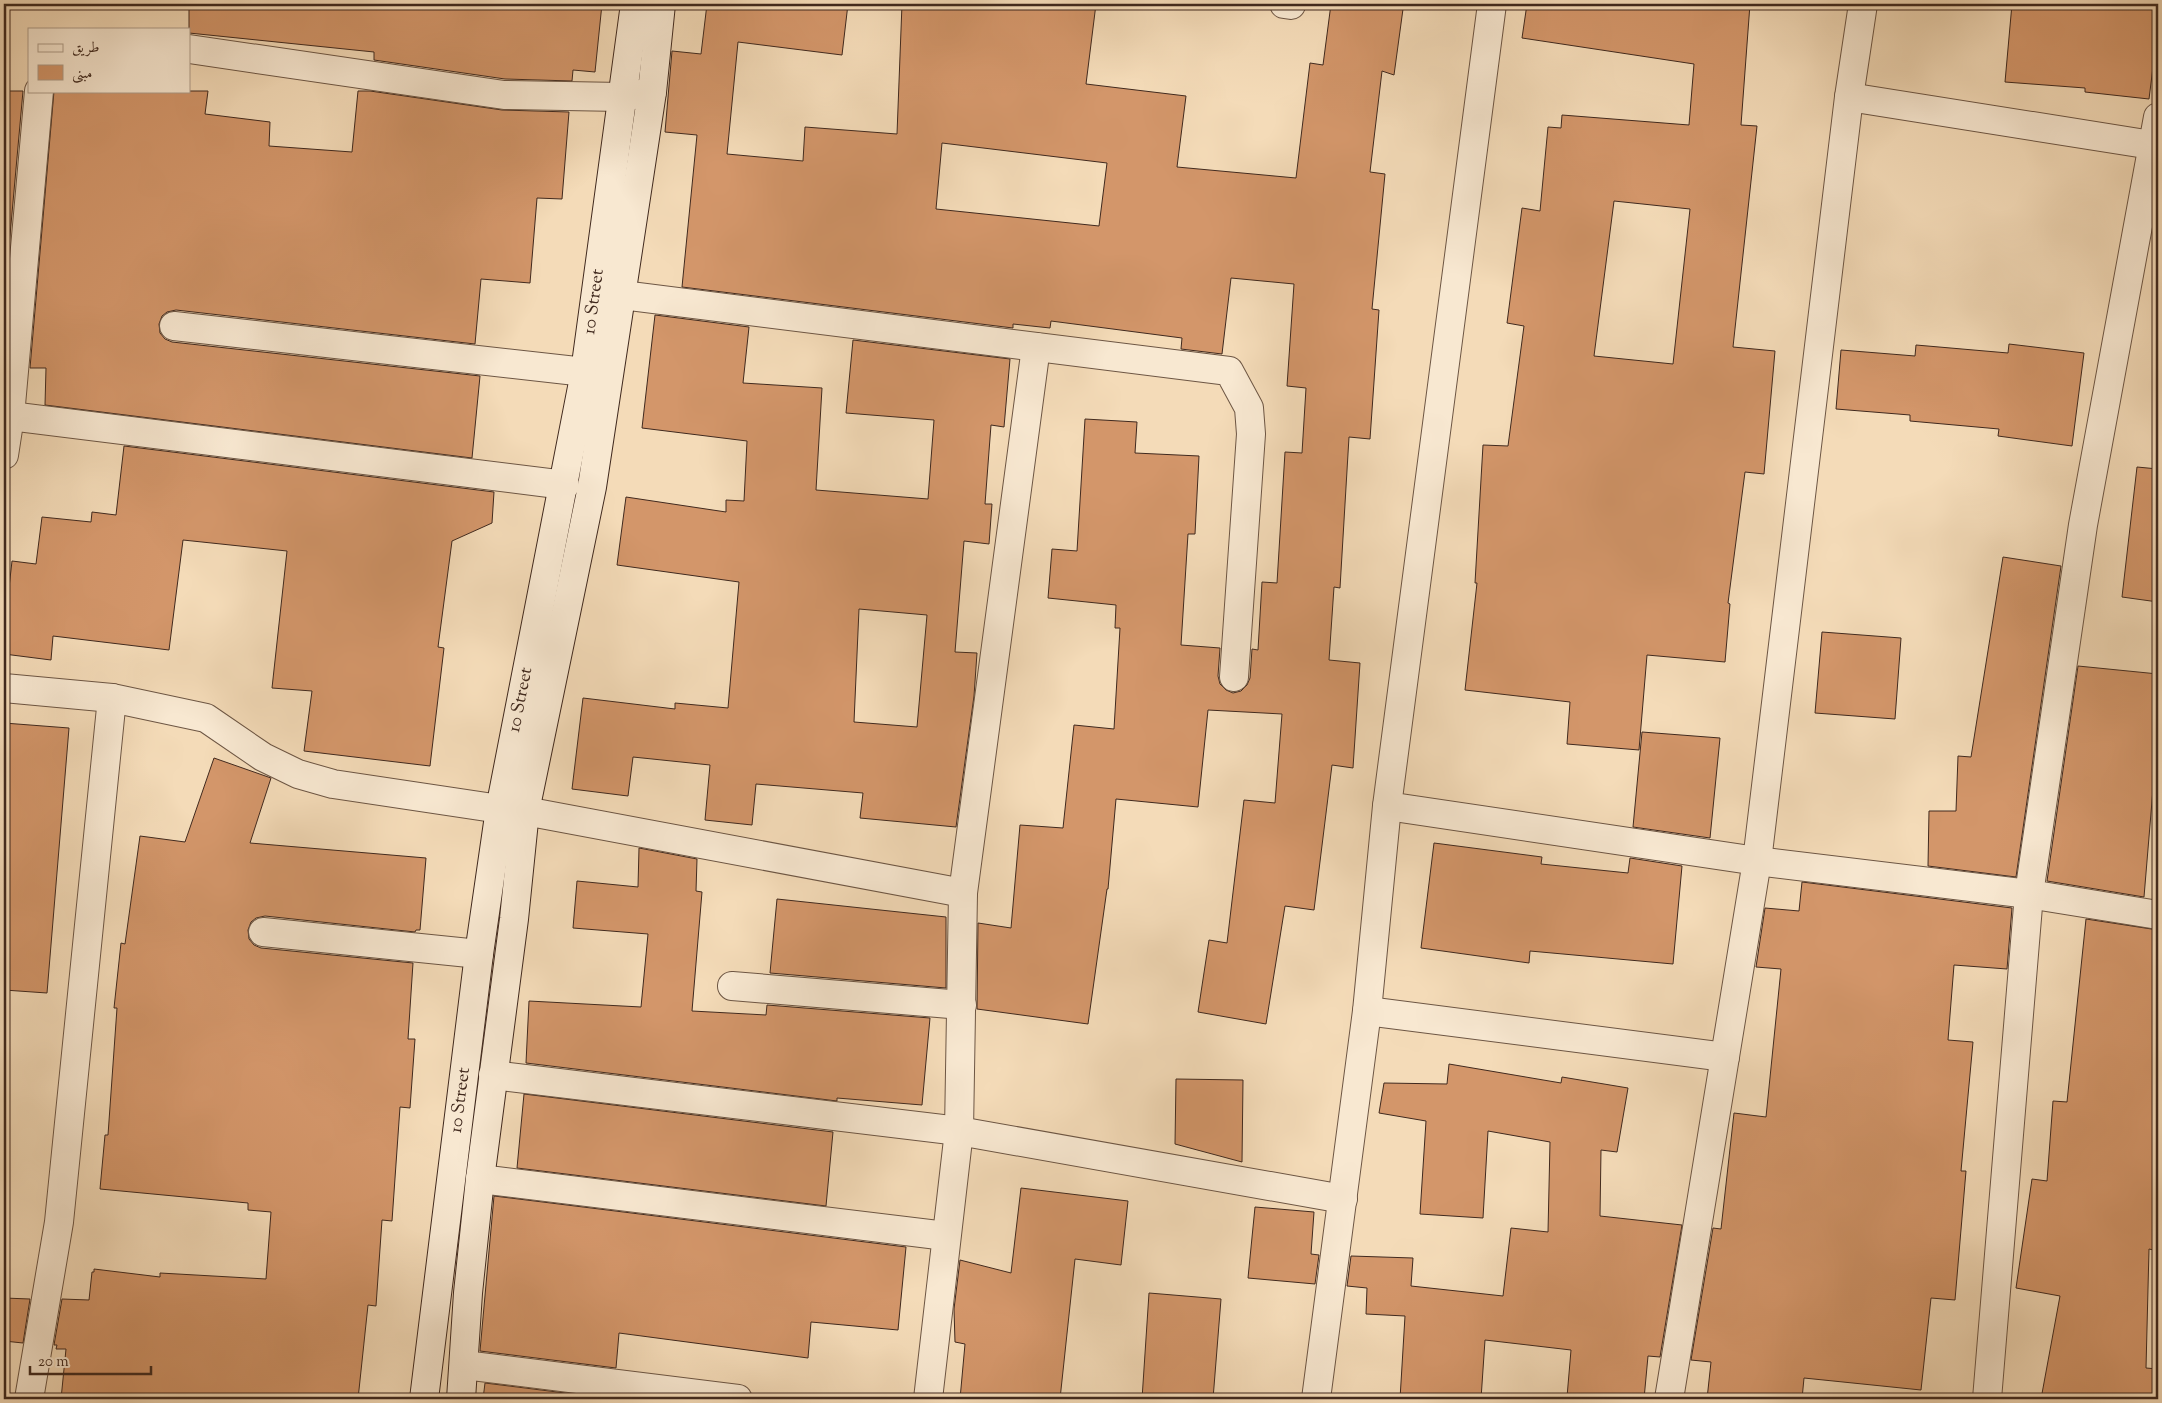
<svg xmlns="http://www.w3.org/2000/svg" width="2162" height="1403" viewBox="0 0 2162 1403" font-family="'Sorts Mill Goudy',Amiri,serif">
  <style>
    .building { fill: #d3966a; stroke: #40291e; fill-rule: evenodd }
    .lines { fill: none; stroke-linecap: round; stroke-linejoin: round }
    .street-casing { stroke: #6d5644; stroke-width: 30 }
    .secondary-casing { stroke: #40291e; stroke-width: 30 }
    .street { stroke: #f8e8d1; stroke-width: 28 }
    .secondary { stroke: #f8e8d1; stroke-width: 28 }
    .labels { text-anchor: middle; dominant-baseline: central; stroke-width: 4; stroke-linejoin: round; paint-order: stroke }
    .street-label { font-size: 18px; fill: #40291e; stroke: #f8e8d1 }
  </style>
  <rect width="100%" height="100%" fill="#f4dbb8"/>
  <filter id="stains"><feTurbulence type="fractalNoise" baseFrequency=".004" numOctaves="4"/><feColorMatrix values="0 0 0 0 .2 0 0 0 0 .09 0 0 0 0 .02 0 0 0 .5 -.17"/></filter>
  <radialGradient id="worn" r=".72"><stop offset=".6" stop-color="#630" stop-opacity="0"/><stop offset="1" stop-color="#630" stop-opacity=".3"/></radialGradient>
  <!-- building -->
  <g class="building">
    <path d="M 189,4 L 602,4 L 595,72 L 573,70 L 572,81 L 505,79 L 374,60 L 374,52 L 189,33 Z"/>
    <path d="M 707,4 L 848,4 L 842,55 L 738,42 L 727,154 L 803,161 L 805,127 L 897,134 L 902,4 L 1096,4 L 1086,84 L 1186,96 L 1177,167 L 1296,178 L 1310,63 L 1323,65 L 1331,4 L 1363,4 L 1403,9 L 1394,75 L 1382,71 L 1370,172 L 1385,174 L 1372,309 L 1379,310 L 1370,439 L 1349,437 L 1340,588 L 1334,587 L 1329,660 L 1360,663 L 1353,768 L 1332,765 L 1314,910 L 1285,906 L 1266,1024 L 1198,1012 L 1209,940 L 1227,943 L 1244,800 L 1275,803 L 1282,714 L 1208,710 L 1198,807 L 1116,799 L 1108,889 L 1107,889 L 1088,1024 L 977,1009 L 978,923 L 1011,928 L 1020,825 L 1063,828 L 1074,725 L 1114,729 L 1120,628 L 1115,628 L 1116,605 L 1048,598 L 1052,549 L 1077,551 L 1085,419 L 1137,422 L 1135,453 L 1199,456 L 1195,534 L 1188,534 L 1181,645 L 1220,648 L 1218,676 L 1220,684 L 1226,690 L 1233,693 L 1241,691 L 1247,685 L 1250,678 L 1252,649 L 1258,650 L 1262,582 L 1277,583 L 1285,452 L 1302,453 L 1306,388 L 1287,386 L 1294,284 L 1231,278 L 1222,354 L 1181,349 L 1182,338 L 1051,321 L 1050,328 L 1013,324 L 1013,328 L 682,287 L 697,135 L 665,132 L 672,51 L 701,54 ZM 942,143 L 1107,163 L 1099,226 L 936,209 Z"/>
    <path d="M 1527,4 L 1750,4 L 1741,125 L 1757,126 L 1733,347 L 1775,351 L 1764,474 L 1745,472 L 1728,603 L 1730,604 L 1725,662 L 1647,655 L 1639,750 L 1567,744 L 1570,702 L 1465,690 L 1477,583 L 1475,583 L 1483,445 L 1508,446 L 1524,326 L 1507,323 L 1522,208 L 1540,211 L 1548,127 L 1561,128 L 1562,115 L 1689,125 L 1694,64 L 1522,38 ZM 1614,201 L 1690,209 L 1673,364 L 1594,356 Z"/>
    <path d="M 2012,4 L 2158,4 L 2158,27 L 2149,99 L 2085,92 L 2085,88 L 2005,82 Z"/>
    <path d="M 4,91 L 23,91 L 5,291 L 4,291 Z"/>
    <path d="M 54,91 L 208,91 L 205,114 L 270,122 L 269,146 L 352,152 L 358,91 L 370,91 L 502,110 L 569,112 L 562,199 L 537,198 L 530,283 L 481,279 L 475,344 L 176,310 L 167,312 L 162,316 L 159,324 L 160,333 L 165,339 L 172,342 L 480,376 L 472,458 L 45,405 L 46,368 L 30,368 Z"/>
    <path d="M 655,315 L 749,327 L 743,383 L 822,388 L 816,490 L 928,499 L 934,420 L 846,413 L 853,340 L 1010,359 L 1004,427 L 991,425 L 985,504 L 992,504 L 989,544 L 964,541 L 955,652 L 977,653 L 974,696 L 956,827 L 860,818 L 863,793 L 756,784 L 752,825 L 705,820 L 710,765 L 633,757 L 628,796 L 572,789 L 583,698 L 675,709 L 675,703 L 728,708 L 739,582 L 617,565 L 626,497 L 726,512 L 726,500 L 744,501 L 747,441 L 642,428 ZM 859,609 L 927,615 L 917,727 L 854,722 Z"/>
    <path d="M 2009,344 L 2084,353 L 2072,446 L 1998,436 L 1999,429 L 1910,421 L 1910,415 L 1836,409 L 1841,350 L 1915,356 L 1916,345 L 2008,353 Z"/>
    <path d="M 124,446 L 494,492 L 492,523 L 452,541 L 438,647 L 444,648 L 430,766 L 304,751 L 312,691 L 272,688 L 287,551 L 183,540 L 169,650 L 53,636 L 51,660 L 4,654 L 4,632 L 12,561 L 36,564 L 42,517 L 91,522 L 92,512 L 116,515 Z"/>
    <path d="M 2137,467 L 2158,469 L 2158,602 L 2122,597 Z"/>
    <path d="M 2003,557 L 2061,566 L 2016,877 L 1928,866 L 1929,811 L 1956,811 L 1958,756 L 1971,757 Z"/>
    <path d="M 1822,632 L 1901,638 L 1895,719 L 1815,713 Z"/>
    <path d="M 2078,666 L 2158,674 L 2158,729 L 2144,897 L 2047,881 Z"/>
    <path d="M 4,723 L 69,728 L 47,993 L 4,990 Z"/>
    <path d="M 1642,732 L 1720,738 L 1710,838 L 1633,827 Z"/>
    <path d="M 214,758 L 271,778 L 250,843 L 426,858 L 420,930 L 416,930 L 415,932 L 265,916 L 256,918 L 251,922 L 248,930 L 249,939 L 254,945 L 261,948 L 413,963 L 408,1039 L 415,1039 L 410,1108 L 400,1107 L 392,1221 L 382,1220 L 376,1306 L 368,1305 L 358,1399 L 61,1399 L 66,1349 L 56,1349 L 57,1345 L 54,1345 L 62,1299 L 89,1300 L 92,1272 L 94,1272 L 94,1269 L 160,1277 L 160,1273 L 266,1279 L 271,1212 L 248,1210 L 248,1203 L 100,1189 L 105,1135 L 108,1135 L 117,1008 L 114,1008 L 121,943 L 125,944 L 140,836 L 185,842 Z"/>
    <path d="M 1434,843 L 1542,857 L 1541,864 L 1628,873 L 1630,858 L 1682,866 L 1673,964 L 1530,951 L 1529,963 L 1421,948 Z"/>
    <path d="M 639,848 L 697,859 L 696,891 L 702,892 L 692,1011 L 766,1015 L 767,1005 L 930,1018 L 922,1105 L 837,1098 L 837,1101 L 526,1063 L 529,1001 L 641,1007 L 648,934 L 573,928 L 577,881 L 638,887 Z"/>
    <path d="M 1802,882 L 2012,908 L 2007,969 L 1954,965 L 1948,1040 L 1973,1042 L 1961,1171 L 1966,1171 L 1955,1300 L 1931,1298 L 1921,1390 L 1804,1378 L 1802,1399 L 1707,1399 L 1711,1362 L 1691,1360 L 1713,1228 L 1721,1229 L 1734,1113 L 1766,1117 L 1781,969 L 1756,967 L 1765,908 L 1799,911 Z"/>
    <path d="M 777,899 L 946,917 L 946,988 L 770,973 Z"/>
    <path d="M 2086,919 L 2158,930 L 2158,1251 L 2149,1249 L 2146,1368 L 2158,1369 L 2158,1399 L 2041,1399 L 2060,1296 L 2016,1288 L 2032,1179 L 2047,1181 L 2053,1101 L 2067,1102 Z"/>
    <path d="M 1449,1064 L 1561,1083 L 1562,1077 L 1628,1088 L 1617,1152 L 1601,1150 L 1600,1216 L 1682,1225 L 1660,1357 L 1648,1356 L 1644,1399 L 1598,1394 L 1598,1399 L 1567,1397 L 1571,1350 L 1485,1340 L 1481,1399 L 1400,1399 L 1405,1316 L 1366,1314 L 1367,1288 L 1347,1286 L 1351,1256 L 1413,1258 L 1411,1286 L 1503,1296 L 1511,1228 L 1548,1232 L 1550,1142 L 1488,1131 L 1483,1218 L 1420,1214 L 1426,1121 L 1379,1113 L 1384,1083 L 1447,1084 Z"/>
    <path d="M 1176,1079 L 1243,1080 L 1242,1162 L 1175,1144 Z"/>
    <path d="M 524,1094 L 833,1132 L 826,1206 L 517,1168 Z"/>
    <path d="M 1021,1188 L 1128,1201 L 1121,1265 L 1075,1259 L 1060,1399 L 960,1399 L 965,1344 L 955,1342 L 954,1309 L 960,1260 L 1011,1273 Z"/>
    <path d="M 494,1196 L 906,1247 L 898,1330 L 811,1322 L 808,1358 L 619,1333 L 616,1368 L 480,1351 Z"/>
    <path d="M 1255,1207 L 1314,1212 L 1311,1254 L 1319,1255 L 1315,1284 L 1248,1278 Z"/>
    <path d="M 1149,1293 L 1221,1299 L 1213,1399 L 1142,1399 Z"/>
    <path d="M 4,1298 L 30,1299 L 23,1343 L 4,1341 Z"/>
    <path d="M 485,1383 L 613,1399 L 483,1399 Z"/>
  </g>
  <g class="lines">
    <!-- street casing -->
    <g class="street-casing">
      <g id="street">
        <path d="M 1284,4 L 1291,5"/>
        <path d="M 189,49 L 504,95 L 622,97 L 652,92"/>
        <path d="M 1849,97 L 2158,146"/>
        <path d="M 622,295 L 1229,371 L 1249,408 L 1251,434 L 1234,677"/>
        <path d="M 174,326 L 585,372"/>
        <path d="M 10,416 L 565,485"/>
        <path d="M 4,455 L 10,416 L 39,91"/>
        <path d="M 4,688 L 112,698 L 206,718 L 263,757 L 298,774 L 333,784 L 500,809"/>
        <path d="M 1387,806 L 1757,861 L 2029,894 L 2158,915"/>
        <path d="M 525,811 L 963,893"/>
        <path d="M 263,932 L 479,954"/>
        <path d="M 732,986 L 962,1005"/>
        <path d="M 1367,1011 L 1725,1057"/>
        <path d="M 493,1075 L 959,1131 L 1343,1199"/>
        <path d="M 480,1179 L 946,1236"/>
        <path d="M 464,1365 L 738,1399"/>
        <path d="M 29,1399 L 59,1222 L 112,698"/>
        <path d="M 928,1399 L 959,1131 L 963,893 L 1036,347"/>
        <path d="M 1316,1399 L 1367,1011 L 1387,806 L 1492,4"/>
        <path d="M 1669,1399 L 1757,861 L 1849,97 L 1863,4"/>
        <path d="M 1987,1399 L 2029,894 L 2083,525 L 2158,117"/>
      </g>
    </g>
    <!-- secondary casing -->
    <g class="secondary-casing">
      <g id="secondary">
        <path id="s1" d="M 424,1399 L 479,954 L 500,809 L 585,372 L 635,4"/>
        <path d="M 461,1399 L 468,1293 L 480,1179 L 514,919 L 525,811 L 592,487 L 652,92 L 661,4"/>
      </g>
    </g>
    <!-- street -->
    <use href="#street" class="street"/>
    <!-- secondary -->
    <use href="#secondary" class="secondary"/>
  </g>
  <g class="labels">
    <!-- street labels -->
    <g class="street-label">
      <text stroke="none"><textPath href="#s1" startOffset="1111">10 Street</textPath></text>
      <text stroke="none"><textPath href="#s1" startOffset="706">10 Street</textPath></text>
      <text stroke="none"><textPath href="#s1" startOffset="301">10 Street</textPath></text>
    </g>
  </g>
  <!-- margin -->
  <rect width="2162" height="1403" fill="none" stroke="#f4dbb8" stroke-width="20"/>
  <rect x="5" y="5" width="2152" height="1393" fill="none" stroke="#40291e" stroke-width="2.5"/>
  <rect x="10" y="10" width="2142" height="1383" fill="none" stroke="#40291e"/>
  <!-- legend -->
  <rect x="28" y="28" width="162" height="65" fill="#f8e8d1" stroke="#ae9c89"/>
  <rect x="38" y="44" width="25" height="8" fill="#f8e8d1" stroke="#ae9c89"/>
  <text x="72" y="52" font-size="15" fill="#40291e">طريق</text>
  <rect x="38" y="65" width="25" height="15" fill="#d3966a" stroke="#ae9c89"/>
  <text x="72" y="78" font-size="15" fill="#40291e">مبنى</text>
  <!-- scale -->
  <path d="M30 1366v8h121v-8" fill="none" stroke="#40291e" stroke-width="2.5"/>
  <text x="38" y="1366" font-size="15" fill="#40291e" stroke="#f8e8d1" stroke-width="4" paint-order="stroke">20 m</text>
  <rect width="100%" height="100%" filter="url(#stains)"/>
  <rect width="100%" height="100%" fill="url(#worn)"/>
</svg>
